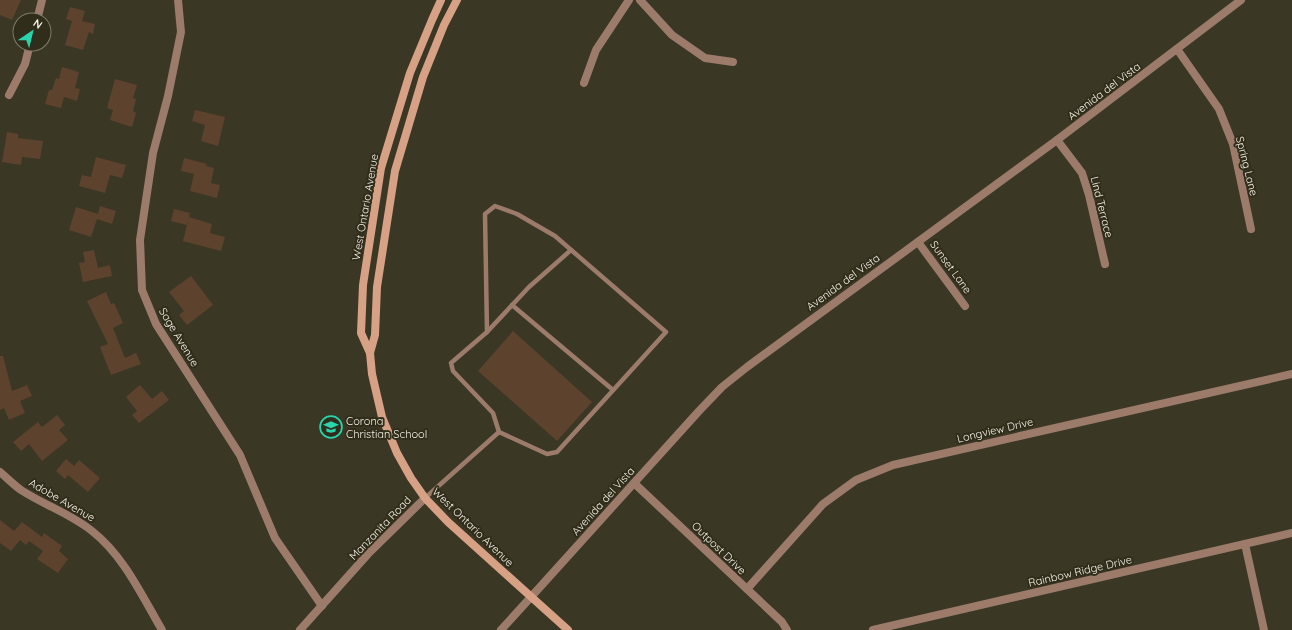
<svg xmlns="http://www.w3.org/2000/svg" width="1292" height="630" viewBox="0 0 1292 630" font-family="Quicksand,sans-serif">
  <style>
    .building { fill: #5d422e }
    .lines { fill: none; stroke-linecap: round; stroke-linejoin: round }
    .service { stroke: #9c7b6a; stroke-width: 4.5 }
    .minor { stroke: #9c7b6a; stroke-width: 8 }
    .tertiary { stroke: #9c7b6a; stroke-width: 8 }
    .secondary { stroke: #d6a185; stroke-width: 8 }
    .labels { text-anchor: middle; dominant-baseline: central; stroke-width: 4; stroke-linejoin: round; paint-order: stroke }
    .street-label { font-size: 11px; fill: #f4f1e6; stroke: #312d1b }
    .poi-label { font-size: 11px; fill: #f4f1e6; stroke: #312d1b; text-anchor: start }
  </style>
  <rect width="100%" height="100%" fill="#3b3725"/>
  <!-- building -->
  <g class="building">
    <path d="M 0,0 L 21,0 L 12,20 L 0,15 Z"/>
    <path d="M 70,7 L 85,11 L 82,21 L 95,24 L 93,34 L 89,32 L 83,50 L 65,45 L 72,21 L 66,19 Z"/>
    <path d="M 62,67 L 79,72 L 75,88 L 80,89 L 77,101 L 64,97 L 61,108 L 45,104 L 49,90 L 52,90 L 56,78 L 59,79 Z"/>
    <path d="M 115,79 L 137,85 L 133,98 L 136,99 L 133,111 L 136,113 L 132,127 L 110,120 L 113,110 L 107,108 Z"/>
    <path d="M 195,110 L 225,117 L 218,146 L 201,141 L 205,125 L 192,121 Z"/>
    <path d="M 7,132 L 18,134 L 18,138 L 43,141 L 40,159 L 22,157 L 21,165 L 2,162 Z"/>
    <path d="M 96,157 L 126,165 L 122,178 L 110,175 L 105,193 L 79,186 L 82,175 L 91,177 Z"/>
    <path d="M 184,158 L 207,164 L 206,166 L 214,168 L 211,183 L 220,185 L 217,198 L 190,191 L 194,174 L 181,171 Z"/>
    <path d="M 100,206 L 116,211 L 112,224 L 97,219 L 91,237 L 69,230 L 76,207 L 98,214 Z"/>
    <path d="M 174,209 L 190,213 L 187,225 L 171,221 Z"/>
    <path d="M 189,217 L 212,224 L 210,233 L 225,237 L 221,251 L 183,241 Z"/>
    <path d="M 94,250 L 98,268 L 110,265 L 112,276 L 83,282 L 79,263 L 85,262 L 83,252 Z"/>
    <path d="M 191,276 L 213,305 L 187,325 L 179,315 L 184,311 L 169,292 Z"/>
    <path d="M 106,292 L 111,304 L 114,303 L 123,323 L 113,328 L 125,358 L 136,353 L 141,364 L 111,375 L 100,347 L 108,344 L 87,301 Z"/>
    <path d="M 513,331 L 592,402 L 557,441 L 478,371 Z"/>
    <path d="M 0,356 L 3,356 L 12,391 L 27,385 L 32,396 L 20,401 L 25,413 L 9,420 L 4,408 L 0,410 Z"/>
    <path d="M 140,385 L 152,399 L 162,391 L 169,400 L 139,423 L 132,415 L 137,411 L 126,397 Z"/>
    <path d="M 57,415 L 65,425 L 59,430 L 68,440 L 42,461 L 29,444 L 21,451 L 13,442 L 38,422 L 42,427 Z"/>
    <path d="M 66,459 L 74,466 L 79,460 L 100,478 L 88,492 L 68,475 L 65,479 L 56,471 Z"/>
    <path d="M 0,520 L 14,531 L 22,522 L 42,537 L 44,533 L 62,546 L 59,551 L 68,559 L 58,573 L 37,559 L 43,551 L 29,541 L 26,545 L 20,540 L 11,551 L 0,543 Z"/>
  </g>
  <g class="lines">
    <!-- service -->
    <g class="service">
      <path d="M 495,206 L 517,214 L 555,236 L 666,332 L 557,452 L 547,454 L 499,432 L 493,413 L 453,371 L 451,363 L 487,332 L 485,214 Z"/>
      <path d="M 512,305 L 613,390"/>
      <path d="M 487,332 L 529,287 L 571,250"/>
      <path d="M 425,498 L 499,432"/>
    </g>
    <!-- minor -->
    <g class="minor">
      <path d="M 178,0 L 181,32 L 168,96 L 153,153 L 140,240 L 142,290 L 156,324 L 240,455 L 275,538 L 322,606"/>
      <path d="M 640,0 L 672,35 L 705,58 L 733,62"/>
      <path d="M 37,20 L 42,0"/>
      <path d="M 1177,49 L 1219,109 L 1233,144 L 1251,229"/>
      <path d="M 584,83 L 596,50 L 629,0"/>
      <path d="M 9,95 L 25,64 L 30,44"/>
      <path d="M 1057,140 L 1082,173 L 1089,195 L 1105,264"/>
      <path d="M 918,242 L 965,306"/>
      <path d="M 0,472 C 7,478 14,485 21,490 C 44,505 71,514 92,531 C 124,556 142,596 162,630"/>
      <path d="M 634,483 L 782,622 L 787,630"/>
      <path d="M 1245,544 L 1264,630"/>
      <path d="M 747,589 L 823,504 L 856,480 L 893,465 L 1292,374"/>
      <path d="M 300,630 L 368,554 L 425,498"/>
      <path d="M 501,630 L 531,597"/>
      <path d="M 873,630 L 1292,533"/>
    </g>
    <!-- tertiary -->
    <path class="tertiary" d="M 531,597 L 699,411 L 722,387 L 747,367 L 1057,140 L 1241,0"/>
    <!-- secondary -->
    <g class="secondary">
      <path d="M 457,0 L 444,25 L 423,77 L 395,171 L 377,287 L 375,335 L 370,353 L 372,374 L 382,417 L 397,453 L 411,478 L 425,498 L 448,522 L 568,630"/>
      <path d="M 370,353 L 361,333 L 363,285 L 381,168 L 410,73 L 432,20 L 441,0"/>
    </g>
  </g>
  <!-- icons -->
  <defs>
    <g id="school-ring" transform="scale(1.15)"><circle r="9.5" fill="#312d1b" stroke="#28d5ad" stroke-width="1.5"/><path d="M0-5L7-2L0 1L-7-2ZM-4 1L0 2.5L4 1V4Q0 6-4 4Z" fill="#28d5ad"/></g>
  </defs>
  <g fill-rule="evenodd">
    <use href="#school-ring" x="331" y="427"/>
  </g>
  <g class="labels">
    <!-- street labels -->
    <g class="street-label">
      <text transform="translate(1104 91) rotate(-37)">Avenida del Vista</text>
      <text transform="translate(1247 166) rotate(76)">Spring Lane</text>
      <text transform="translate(365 207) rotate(-80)">West Ontario Avenue</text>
      <text transform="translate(1102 207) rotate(76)">Lind Terrace</text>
      <text transform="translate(951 267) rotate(54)">Sunset Lane</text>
      <text transform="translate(843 282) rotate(-36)">Avenida del Vista</text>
      <text transform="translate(179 337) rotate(59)">Sage Avenue</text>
      <text transform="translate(995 430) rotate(-13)">Longview Drive</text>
      <text transform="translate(62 500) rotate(30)">Adobe Avenue</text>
      <text transform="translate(603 501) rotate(-48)">Avenida del Vista</text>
      <text transform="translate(473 527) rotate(44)">West Ontario Avenue</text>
      <text transform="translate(380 528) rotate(-46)">Manzanita Road</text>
      <text transform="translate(719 548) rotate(44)">Outpost Drive</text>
      <text transform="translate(1080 571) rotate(-13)">Rainbow Ridge Drive</text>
    </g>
    <!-- poi labels -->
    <g class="poi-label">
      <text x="346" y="421">Corona<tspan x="346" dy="13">Christian School</tspan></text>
    </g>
  </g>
  <!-- north arrow -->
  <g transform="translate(32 32) rotate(35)"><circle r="19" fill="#312d1b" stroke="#7f7b6c"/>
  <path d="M0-3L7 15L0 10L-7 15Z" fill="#28d5ad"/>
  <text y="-6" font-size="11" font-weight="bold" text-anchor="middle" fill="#f4f1e6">N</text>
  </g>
</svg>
